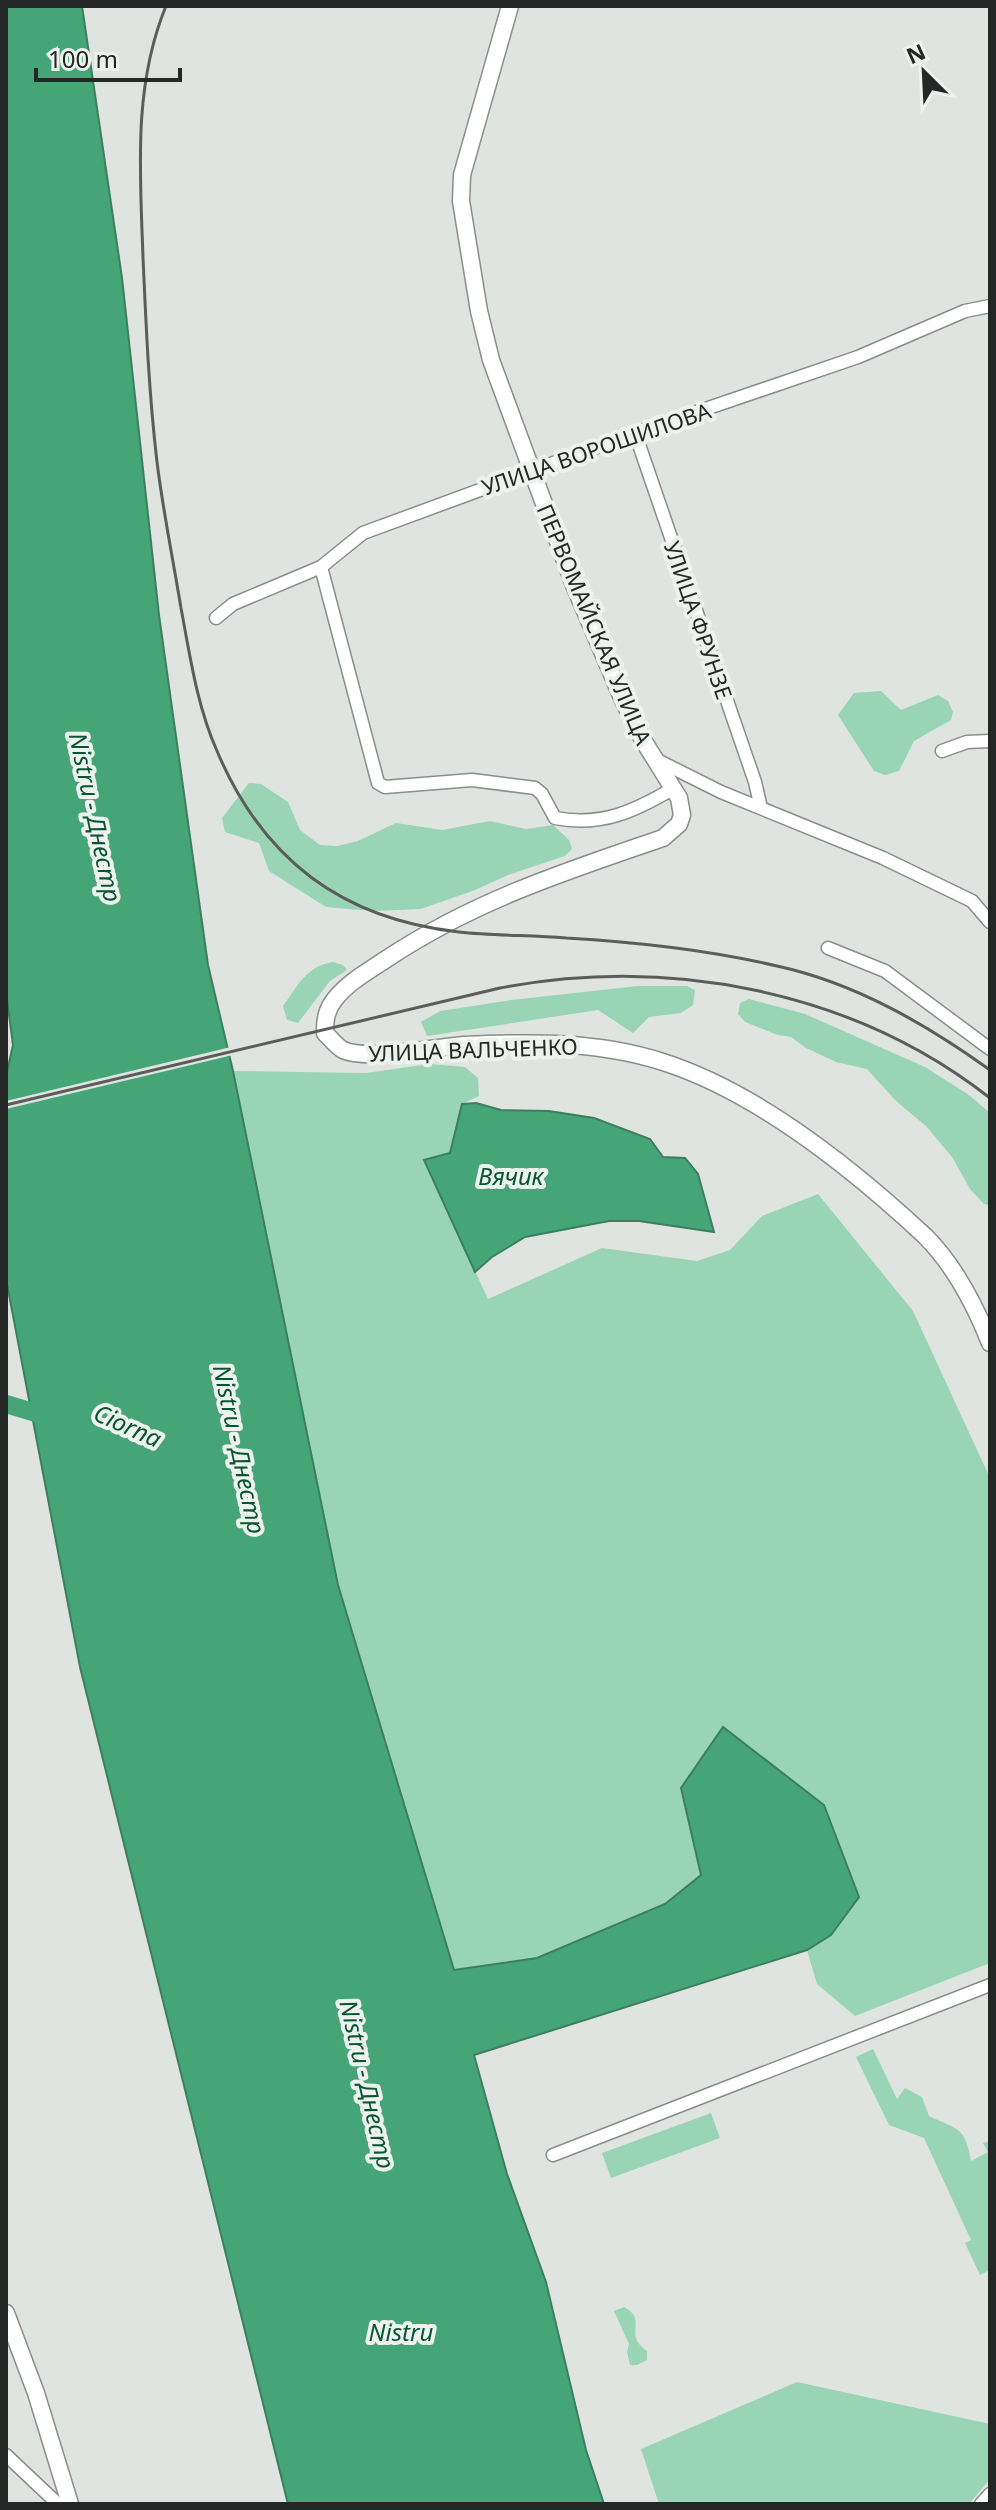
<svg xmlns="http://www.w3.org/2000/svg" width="996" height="2510" viewBox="0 0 996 2510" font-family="'Noto Sans',sans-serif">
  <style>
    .green { fill: #99d5b4 }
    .water { fill: #46a577; stroke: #3c7f5f; stroke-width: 2 }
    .pier { fill: #dfe4e1 }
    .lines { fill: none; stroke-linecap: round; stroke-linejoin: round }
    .river { stroke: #46a577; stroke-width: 18 }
    .minor-casing { stroke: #898e8b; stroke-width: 15 }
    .major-casing { stroke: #898e8b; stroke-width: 19 }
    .minor { stroke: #fff; stroke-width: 12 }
    .major { stroke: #fff; stroke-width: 16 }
    .rail { stroke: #5a5d5b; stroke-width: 3 }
    .labels { text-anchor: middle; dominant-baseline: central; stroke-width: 8; stroke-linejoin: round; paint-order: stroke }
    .street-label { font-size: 22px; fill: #252726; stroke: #edf2ef }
    .water-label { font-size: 24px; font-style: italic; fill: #075536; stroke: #edf2ef }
  </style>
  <rect width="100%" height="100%" fill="#dfe4e1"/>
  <!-- green -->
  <g class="green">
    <path d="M 881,691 L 901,710 L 938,695 L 948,701 L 953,712 L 951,720 L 914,741 L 899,771 L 885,775 L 874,771 L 838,715 L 854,693 Z"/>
    <path d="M 249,783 L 261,784 L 288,802 L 300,830 L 320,845 L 337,846 L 358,841 L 396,823 L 442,830 L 490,821 L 526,829 L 553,825 L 569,840 L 572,849 L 565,856 L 508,875 L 475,890 L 421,909 L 373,911 L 326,907 L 269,871 L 259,843 L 225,832 L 222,818 Z"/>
    <path d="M 333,962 L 343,965 L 347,970 L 330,981 L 298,1023 L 287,1020 L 283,1006 C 298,986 306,966 333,962 Z"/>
    <path d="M 638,986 L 687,986 L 695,990 L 693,1005 L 681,1013 L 649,1017 L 633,1033 L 598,1010 L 427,1036 L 421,1022 L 440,1011 L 511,1000 Z"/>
    <path d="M 749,999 L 805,1014 L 925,1067 L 969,1095 L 990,1113 L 990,1205 L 984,1204 L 970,1189 L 952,1157 L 926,1126 L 896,1101 L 867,1069 L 836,1062 L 806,1048 L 791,1037 L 778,1035 L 745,1022 L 738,1014 L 740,1003 Z"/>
    <path d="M 430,1064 L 465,1067 L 478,1078 L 479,1096 L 462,1104 L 450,1153 L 424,1161 L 488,1299 L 602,1248 L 697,1261 L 730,1250 L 762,1216 L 818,1194 L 913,1311 L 990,1478 L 990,1963 L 855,2016 L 817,1984 L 807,1950 L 831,1935 L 681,1788 L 701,1875 L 665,1904 L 537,1958 L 454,1970 L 338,1585 L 233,1071 L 366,1073 Z"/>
    <path d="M 873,2049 L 897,2099 L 905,2088 L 922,2097 L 929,2116 C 958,2130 965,2126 971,2161 L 988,2152 L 983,2143 L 990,2141 L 990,2270 L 980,2275 L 965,2243 L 971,2240 L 924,2138 L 889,2125 L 856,2057 Z"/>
    <path d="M 711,2113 L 720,2138 L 611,2178 L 602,2153 Z"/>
    <path d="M 624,2307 C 649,2320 622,2334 647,2351 L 647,2360 L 637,2365 L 630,2365 L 627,2352 L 629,2344 L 614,2311 Z"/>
    <path d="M 797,2382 L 990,2424 L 990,2479 L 969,2504 L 659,2504 L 641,2449 Z"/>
  </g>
  <!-- water -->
  <g class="water">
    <path d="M 6,6 L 82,6 L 122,278 L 159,615 L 208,965 L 233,1071 L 338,1585 L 454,1970 L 537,1958 L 665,1904 L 701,1875 L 681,1788 L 723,1727 L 824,1805 L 859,1897 L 831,1935 L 807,1950 L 474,2055 L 507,2174 L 546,2282 L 586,2450 L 604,2504 L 288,2504 L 80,1667 L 6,1279 L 6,1076 L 13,1045 L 6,992 Z"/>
    <path d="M 476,1103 L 501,1110 L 549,1111 L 594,1118 L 650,1139 L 663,1157 L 685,1158 L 698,1174 L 714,1232 L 639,1221 L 609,1221 L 525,1237 L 492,1257 L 475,1272 L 424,1160 L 450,1153 L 462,1104 Z"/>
  </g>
  <!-- pier -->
  <path class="pier" d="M 231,1047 L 233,1055 L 6,1109 L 6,1101 Z"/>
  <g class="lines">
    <!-- river -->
    <path class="river" d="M 6,1404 L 53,1418"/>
    <!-- minor casing -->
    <g class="minor-casing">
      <g id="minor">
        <path d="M 635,433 L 755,782 L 761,808"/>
        <path d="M 321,567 L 378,783 L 385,787 L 472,780 L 535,788 L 542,794 L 555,818 C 602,827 635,811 674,788"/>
        <path d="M 216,618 L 233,604 L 321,567 L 363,533 L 635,433 L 858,357 L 965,311 L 990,306"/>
        <path d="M 942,751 L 967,742 L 990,741"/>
        <path d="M 655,759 L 721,792 L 883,858 L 972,901 L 990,922"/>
        <path d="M 828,948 L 885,971 L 990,1049"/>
        <path d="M 553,2155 L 990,1985"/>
        <path d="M 6,2455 L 58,2504"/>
        <path d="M 981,2504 L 990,2494"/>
      </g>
    </g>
    <!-- major casing -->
    <g class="major-casing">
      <g id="major">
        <path d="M 510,6 L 462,175 L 461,201 L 479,311 L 491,360 L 574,585 L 623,700 L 643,740 L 679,798 L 682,815 L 679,824 L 663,838 C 566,871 474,901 388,958 C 370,970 348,982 335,999 C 326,1010 325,1020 325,1033 C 330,1038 337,1047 343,1050 C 367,1061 435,1047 464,1045 C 531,1042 598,1041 663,1062 C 757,1092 853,1169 925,1236 C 954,1265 975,1305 990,1343"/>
        <path d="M 6,2313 L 36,2393 L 70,2504"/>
      </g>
    </g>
    <!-- minor -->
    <use href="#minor" class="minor"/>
    <!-- major -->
    <use href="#major" class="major"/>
    <!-- rail -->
    <g class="rail">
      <path d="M 166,6 C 133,86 140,172 143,257 C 146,326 149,394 157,462 C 163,511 173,559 181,608 C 190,656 197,706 217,751 C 263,860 342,919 459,932 C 495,936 530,935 566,938 C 636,942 709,950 777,966 C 855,983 926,1024 990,1070"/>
      <path d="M 6,1105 L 500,988 C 669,956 852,990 990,1098"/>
    </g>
  </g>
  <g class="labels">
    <!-- street labels -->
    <g class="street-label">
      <text transform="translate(596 448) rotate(-19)">УЛИЦА ВОРОШИЛОВА</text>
      <text transform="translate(699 620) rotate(71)">УЛИЦА ФРУНЗЕ</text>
      <text transform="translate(595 624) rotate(67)">ПЕРВОМАЙСКАЯ УЛИЦА</text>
      <text transform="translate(473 1049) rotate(-2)">УЛИЦА ВАЛЬЧЕНКО</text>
    </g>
    <!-- water labels -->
    <g class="water-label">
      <text transform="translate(96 817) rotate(78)">Nistru - Днестр</text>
      <text x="511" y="1175">Вячик</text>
      <text transform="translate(128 1425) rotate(24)">Ciorna</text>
      <text transform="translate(240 1449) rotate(78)">Nistru - Днестр</text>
      <text transform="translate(368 2084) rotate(77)">Nistru - Днестр</text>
      <text x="401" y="2331">Nistru</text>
    </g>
  </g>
  <!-- border -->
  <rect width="996" height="2510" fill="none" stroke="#252726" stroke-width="16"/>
  <!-- north arrow -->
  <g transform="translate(924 72) rotate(336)" stroke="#edf2ef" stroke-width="6" paint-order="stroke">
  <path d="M0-6L14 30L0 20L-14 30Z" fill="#252726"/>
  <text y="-12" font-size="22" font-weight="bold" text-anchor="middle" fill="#252726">N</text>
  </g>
  <!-- scale -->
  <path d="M36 68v12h144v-12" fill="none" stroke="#252726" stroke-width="4"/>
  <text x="48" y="68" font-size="24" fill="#252726" stroke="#edf2ef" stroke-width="6" paint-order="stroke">100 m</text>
</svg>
